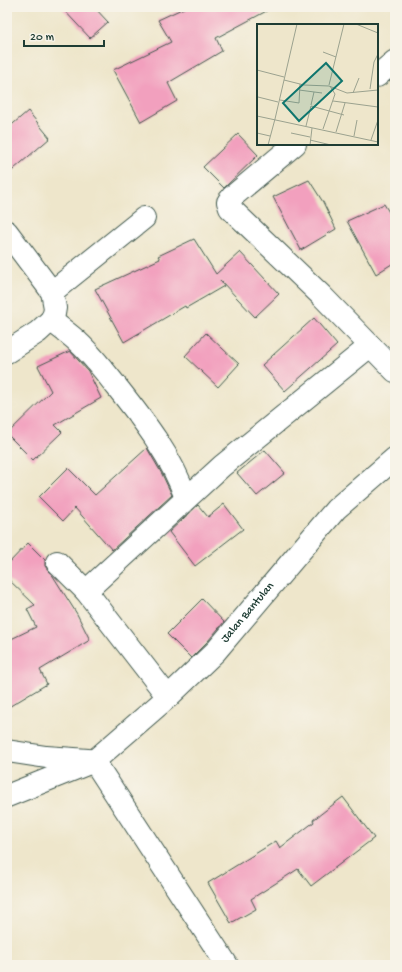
<svg xmlns="http://www.w3.org/2000/svg" width="402" height="972" viewBox="0 0 402 972" font-family="'Gochi Hand',sans-serif">
  <style>
    .building { fill: #f2a0be }
    .lines { fill: none; stroke-linecap: round; stroke-linejoin: round }
    .minor-casing { stroke: #3e564b; stroke-width: 24 }
    .minor { stroke: #fff; stroke-width: 22 }
    .labels { text-anchor: middle; dominant-baseline: central; stroke-width: 3; stroke-linejoin: round; paint-order: stroke }
    .street-label { font-size: 12px; fill: #1f3d34; stroke: #f7f3e8 }
    .inset-road { fill: none; stroke: #9ba28f; stroke-width: 1 }
    .view { fill: #0f766e; fill-opacity: 0.15; stroke: #0f766e; stroke-width: 2 }
    .inset-edge { fill: none; stroke: #1f3d34; stroke-width: 2 }
  </style>
  <rect width="100%" height="100%" fill="#f7f3e8"/>
  <filter id="ink" filterUnits="userSpaceOnUse"><feTurbulence type="fractalNoise" baseFrequency=".025" numOctaves="2"/><feDisplacementMap in="SourceGraphic" scale="8" xChannelSelector="R" yChannelSelector="G"/><feConvolveMatrix kernelMatrix="1 2 1 2 8 2 1 2 1" color-interpolation-filters="sRGB"/></filter>
  <filter id="wash" filterUnits="userSpaceOnUse"><feTurbulence type="fractalNoise" baseFrequency=".012" numOctaves="4" result="noise"/><feDisplacementMap in="SourceGraphic" scale="16" xChannelSelector="R" yChannelSelector="G"/><feGaussianBlur stdDeviation="0.9" result="paint"/><feColorMatrix in="noise" values="0 0 0 0 0 0 0 0 0 0 0 0 0 0 0 0 0 1.4 0 .05"/><feComposite in="paint" operator="in"/></filter>
  <g filter="url(#wash)">
    <rect width="100%" height="100%" fill="#eee6cb"/>
    <g id="blocks">
      <!-- building -->
      <g class="building">
        <path d="M 61,7 L 94,7 L 108,22 L 90,38 Z"/>
        <path d="M 186,7 L 274,7 L 216,38 L 222,51 L 168,83 L 177,101 L 141,122 L 113,70 L 171,42 L 158,20 Z"/>
        <path d="M 28,111 L 50,138 L 7,175 L 7,129 Z"/>
        <path d="M 238,134 L 258,155 L 224,188 L 203,167 Z"/>
        <path d="M 309,180 L 323,202 L 336,229 L 301,250 L 273,197 Z"/>
        <path d="M 384,204 L 395,222 L 395,262 L 376,274 L 347,221 Z"/>
        <path d="M 194,239 L 216,274 L 240,252 L 279,294 L 255,317 L 220,280 L 224,286 L 186,308 L 185,306 L 124,342 L 95,289 L 160,259 L 158,256 Z"/>
        <path d="M 314,318 L 337,345 L 285,391 L 262,365 Z"/>
        <path d="M 206,333 L 239,364 L 218,387 L 185,356 Z"/>
        <path d="M 70,351 L 88,371 L 101,398 L 55,425 L 62,432 L 33,460 L 7,434 L 51,391 L 38,366 Z"/>
        <path d="M 147,448 L 162,474 L 172,495 L 112,550 L 75,508 L 63,521 L 39,497 L 68,468 L 95,495 Z"/>
        <path d="M 265,450 L 285,473 L 257,496 L 237,473 Z"/>
        <path d="M 224,504 L 243,529 L 195,566 L 169,532 L 198,505 L 208,517 Z"/>
        <path d="M 28,543 L 45,560 L 45,566 L 53,576 L 77,614 L 90,640 L 40,670 L 47,684 L 7,708 L 7,641 L 36,627 L 27,609 L 35,605 L 7,578 L 7,565 Z"/>
        <path d="M 202,599 L 224,622 L 208,641 L 191,658 L 167,634 Z"/>
        <path d="M 343,797 L 374,838 L 311,886 L 298,869 L 251,899 L 256,909 L 231,923 L 208,883 L 276,841 L 280,848 L 314,822 L 313,820 Z"/>
      </g>
    </g>
  </g>
  <g filter="url(#ink)">
    <use href="#blocks" fill-opacity="0" stroke="#3e564b" stroke-width="1"/>
    <g class="lines">
      <!-- minor casing -->
      <g class="minor-casing">
        <g id="minor">
          <path d="M 377,76 L 395,61"/>
          <path d="M 295,144 L 232,197 L 228,202 L 230,208 L 322,296 L 395,371"/>
          <path d="M 7,232 L 52,292 L 55,308 L 54,314 L 51,320 L 38,332 L 7,352"/>
          <path d="M 52,292 L 144,218"/>
          <path d="M 51,320 C 60,328 71,335 79,343 C 93,356 105,372 117,387 C 144,421 172,457 186,498"/>
          <path d="M 57,562 L 86,591 L 168,697"/>
          <path d="M 86,591 L 222,466 L 370,346"/>
          <path d="M 7,751 L 46,757 L 88,760"/>
          <path d="M 94,761 L 227,965"/>
          <path id="s1" d="M 7,796 L 94,761 L 168,697 L 216,651 L 336,509 L 395,458"/>
        </g>
      </g>
      <!-- minor -->
      <use href="#minor" class="minor"/>
    </g>
  </g>
  <g class="labels">
    <!-- street labels -->
    <g class="street-label">
      <text stroke="none"><textPath href="#s1" startOffset="308">Jalan Bantulan</textPath></text>
    </g>
  </g>
  <!-- overview -->
  <g transform="translate(257 24)">
    <rect width="121" height="121" fill="#eee6cb"/>
    <path class="inset-road" d="M 99,0 L 121,9M 66,28 L 79,33M 0,46 L 27,53M 27,56 L 47,61 L 72,62 L 90,69 L 121,66M 72,61 L 87,0M 113,65 L 117,38 L 121,30M 42,66 L 65,69M 96,69 L 102,54M 1,73 L 21,78M 23,76 L 42,79 L 43,60M 76,77 L 121,83M 54,81 L 57,68M 0,92 L 121,118M 18,95 L 40,0M 49,102 L 54,82 L 87,91M 66,105 L 78,70 L 73,62M 79,108 L 88,79M 0,109 L 13,112M 34,109 L 53,113M 97,112 L 100,96M 53,116 L 74,121M 114,116 L 121,96M 11,121 L 18,95M 53,121 L 55,104"/>
    <path class="view" d="M 69,39 L 85,57 L 42,97 L 26,79 Z"/>
    <rect width="121" height="121" class="inset-edge"/>
  </g>
  <!-- margin -->
  <rect width="402" height="972" fill="none" stroke="#f7f3e8" stroke-width="24"/>
  <!-- scale -->
  <path d="M24 40v6h80v-6" fill="none" stroke="#1f3d34" stroke-width="2"/>
  <text x="30" y="40" font-size="12" fill="#1f3d34" stroke="#f7f3e8" stroke-width="3" paint-order="stroke">20 m</text>
</svg>
